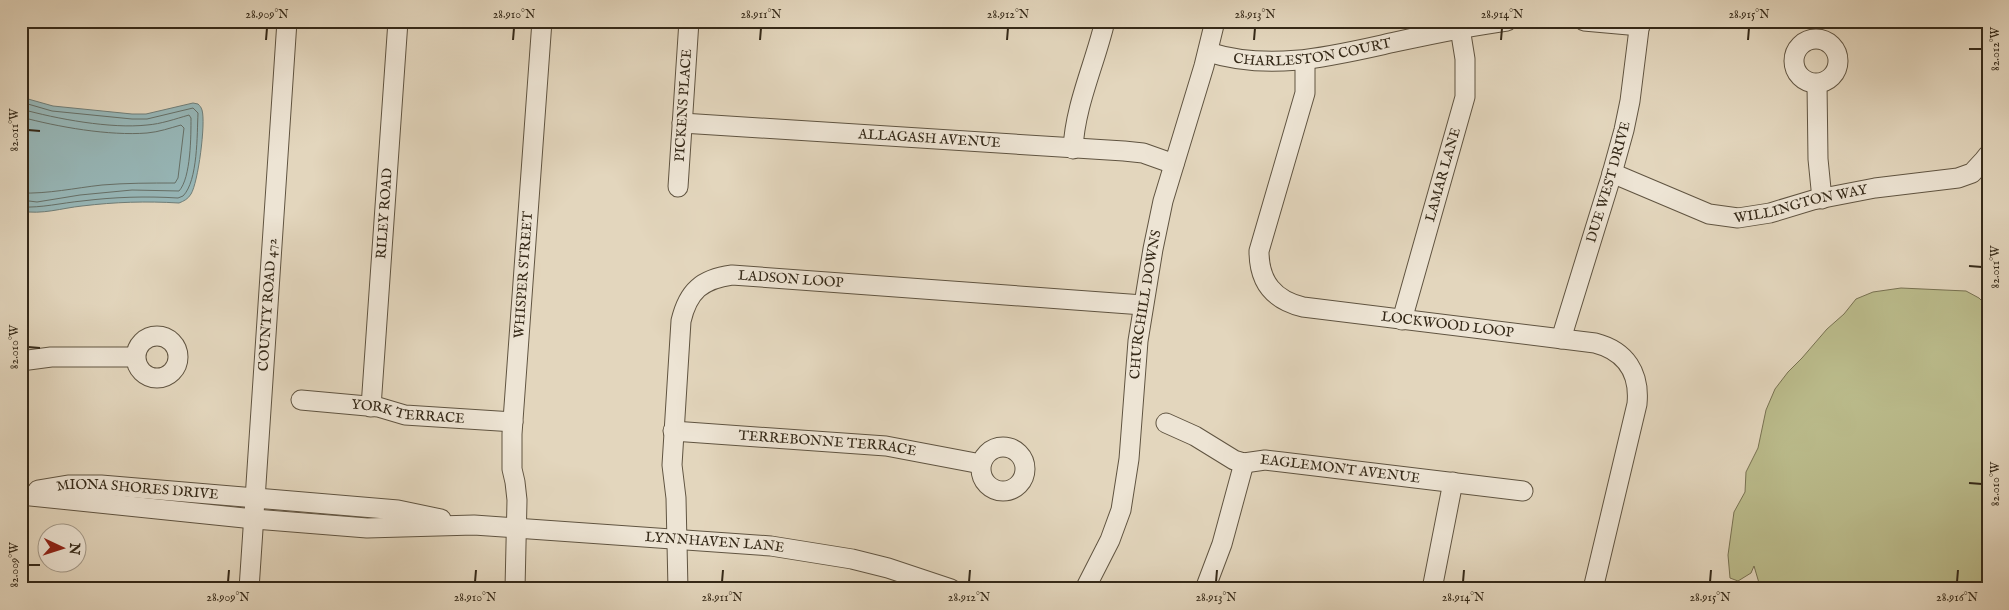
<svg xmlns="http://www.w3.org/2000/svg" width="2009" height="610" viewBox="0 0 2009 610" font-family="'IM FELL English',serif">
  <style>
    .green { fill: #bbbc8c; stroke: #787252 }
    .water { fill: #97b7b8; stroke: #707e78 }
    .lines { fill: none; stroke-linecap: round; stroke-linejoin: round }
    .shore { stroke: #667068; stroke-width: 1 }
    .minor-casing { stroke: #605441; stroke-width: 21 }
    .minor { stroke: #ede4d4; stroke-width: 19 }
    .ticks { fill: none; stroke: #352918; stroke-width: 2 }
    .labels { text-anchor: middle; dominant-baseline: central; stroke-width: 4.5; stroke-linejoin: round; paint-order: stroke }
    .street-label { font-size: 14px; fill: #352918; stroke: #ede4d4 }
    .neatline { fill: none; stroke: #352918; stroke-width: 2 }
    .ticks-label { font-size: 12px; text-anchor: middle; fill: #352918 }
  </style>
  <rect width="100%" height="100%" fill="#e3d6bd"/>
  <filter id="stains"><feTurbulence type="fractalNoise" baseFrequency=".004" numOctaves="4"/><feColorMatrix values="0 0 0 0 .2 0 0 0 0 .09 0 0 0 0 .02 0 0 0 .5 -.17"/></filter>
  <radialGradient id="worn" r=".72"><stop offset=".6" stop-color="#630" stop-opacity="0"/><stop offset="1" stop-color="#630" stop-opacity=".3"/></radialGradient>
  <!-- green -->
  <path class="green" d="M 1901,288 L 1966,291 L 1979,298 L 1988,307 L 1988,589 L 1765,589 L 1759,583 L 1754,566 L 1751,573 L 1738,581 L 1730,578 L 1728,555 L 1734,512 L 1745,492 L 1746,472 L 1758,448 L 1766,410 L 1775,389 L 1788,372 L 1802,358 L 1827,329 L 1844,314 L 1856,299 L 1873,292 Z"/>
  <!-- water -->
  <path class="water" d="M 21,97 L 53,106 L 132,114 L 146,114 L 193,103 L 198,104 C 200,106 201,107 202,110 C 206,123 198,183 191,194 C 188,199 184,201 179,203 C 146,201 115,202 82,206 C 62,208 42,215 21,211 Z"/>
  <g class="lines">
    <!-- shore -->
    <g class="shore">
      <path d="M 21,102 L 52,111 L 132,119 L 147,119 L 193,108 L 198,113 C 197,134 198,181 183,196 L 178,198 C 146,196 114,197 82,201 C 61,203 42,208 21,207"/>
      <path d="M 21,109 C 57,119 111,129 147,125 C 161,124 175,119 189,115 L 191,118 C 191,135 191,178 179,191 L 132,190 L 80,195 L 37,202 L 21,200"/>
      <path d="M 21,117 C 58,127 109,136 147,133 C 159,132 170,128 181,125 L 184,128 L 178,178 L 175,183 C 150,183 126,183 102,185 C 75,188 48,194 21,193"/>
    </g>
    <!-- minor casing -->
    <g class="minor-casing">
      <g id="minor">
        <path d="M 1584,21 L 1640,26"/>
        <circle cx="1816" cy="61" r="22"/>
        <path id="s1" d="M 1208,52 C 1271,72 1332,56 1395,42 C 1432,34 1469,26 1507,21"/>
        <path id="s2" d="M 1305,60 L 1305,93 L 1259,251 C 1259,282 1274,300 1303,307 L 1595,343 C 1626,351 1640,373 1637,404 L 1593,589"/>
        <path d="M 1817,84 L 1818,159 L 1822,199"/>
        <path id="s3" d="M 682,123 L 1124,151 L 1143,153 L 1174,164"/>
        <path d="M 1073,149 C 1075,105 1095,64 1105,21"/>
        <path id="s4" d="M 1612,173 L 1709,214 L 1738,218 L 1770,213 L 1813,200 L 1875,188 L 1958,178 L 1972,173 L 1984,160 L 1988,155"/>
        <path id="s5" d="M 678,187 L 689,21"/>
        <path id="s6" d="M 1402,320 L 1465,97 L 1465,59 L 1460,28"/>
        <circle cx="157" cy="357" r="21"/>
        <path id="s7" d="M 1561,339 L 1611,177 L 1624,130 L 1630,101 L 1640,21"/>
        <path d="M 21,361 L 51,357 L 135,357"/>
        <path id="s8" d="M 301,400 L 378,407 L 405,415 L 513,422"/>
        <path id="s9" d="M 371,407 L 398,21"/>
        <path id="s10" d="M 1166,423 L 1195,436 L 1234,460 L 1244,463 L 1265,460 L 1282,462 L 1523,491"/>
        <path id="s11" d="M 673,431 L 886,446 L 981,464"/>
        <circle cx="1003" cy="469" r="22"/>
        <path id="s12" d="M 38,490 L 68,485 L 101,485 L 398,510 L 441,519"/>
        <path id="s13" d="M 21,495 L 254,519 L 367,528 L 474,525 L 771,546 L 852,559 L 888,568 L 951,589"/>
        <path id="s14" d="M 249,589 L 287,21"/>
        <path id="s15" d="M 515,589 L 517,500 L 515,482 L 512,469 L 512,434 L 542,21"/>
        <path id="s16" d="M 678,589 L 676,498 L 672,465 L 681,321 C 688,291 702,279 732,275 L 1143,305"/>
        <path id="s17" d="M 1085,589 L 1110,540 L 1121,510 L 1129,459 L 1138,341 L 1153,249 L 1163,201 L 1204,66 L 1215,21"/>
        <path d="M 1205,589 L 1222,544 L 1244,463"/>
        <path d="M 1432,589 L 1453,482"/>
      </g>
    </g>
    <!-- minor -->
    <use href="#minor" class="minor"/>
  </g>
  <!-- ticks -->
  <path class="ticks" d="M 266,40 L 267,28M 513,40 L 514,28M 760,40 L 761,28M 1007,40 L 1008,28M 1254,40 L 1255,28M 1501,40 L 1502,28M 1748,40 L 1749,28M 1969,49 L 1982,49M 28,130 L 40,131M 1969,266 L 1982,267M 28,347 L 40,348M 1969,483 L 1982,484M 28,565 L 40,565M 228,582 L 229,570M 475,582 L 476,570M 722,582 L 723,570M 969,582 L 970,570M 1216,582 L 1217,570M 1463,582 L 1464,570M 1710,582 L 1711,570M 1957,582 L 1958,570"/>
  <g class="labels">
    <!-- street labels -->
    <g class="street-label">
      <text stroke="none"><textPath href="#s1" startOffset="106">CHARLESTON COURT</textPath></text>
      <text stroke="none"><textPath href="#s5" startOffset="82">PICKENS PLACE</textPath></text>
      <text stroke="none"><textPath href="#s3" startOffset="248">ALLAGASH AVENUE</textPath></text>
      <text stroke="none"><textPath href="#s6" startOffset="151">LAMAR LANE</textPath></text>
      <text stroke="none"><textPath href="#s7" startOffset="164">DUE WEST DRIVE</textPath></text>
      <text stroke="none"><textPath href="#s4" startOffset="199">WILLINGTON WAY</textPath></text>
      <text stroke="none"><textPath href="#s9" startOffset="194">RILEY ROAD</textPath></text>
      <text stroke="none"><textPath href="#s15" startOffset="315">WHISPER STREET</textPath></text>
      <text stroke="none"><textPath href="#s16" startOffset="402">LADSON LOOP</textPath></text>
      <text stroke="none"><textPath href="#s14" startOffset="285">COUNTY ROAD 472</textPath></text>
      <text stroke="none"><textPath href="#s17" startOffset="294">CHURCHILL DOWNS</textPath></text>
      <text stroke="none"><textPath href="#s2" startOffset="421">LOCKWOOD LOOP</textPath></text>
      <text stroke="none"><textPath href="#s8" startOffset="108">YORK TERRACE</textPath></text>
      <text stroke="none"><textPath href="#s11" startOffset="155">TERREBONNE TERRACE</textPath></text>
      <text stroke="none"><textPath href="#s10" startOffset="185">EAGLEMONT AVENUE</textPath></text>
      <text stroke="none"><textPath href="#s12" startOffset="100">MIONA SHORES DRIVE</textPath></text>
      <text stroke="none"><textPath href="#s13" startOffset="696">LYNNHAVEN LANE</textPath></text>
    </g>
  </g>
  <!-- margin -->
  <rect width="2009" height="610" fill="none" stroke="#e3d6bd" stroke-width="55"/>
  <!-- north arrow -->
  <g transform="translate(62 548) rotate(94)"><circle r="24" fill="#ede4d4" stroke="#a39989"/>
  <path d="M0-4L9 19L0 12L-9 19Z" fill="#8f2418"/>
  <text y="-8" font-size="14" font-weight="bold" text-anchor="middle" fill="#352918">N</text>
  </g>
  <rect x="28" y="28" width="1954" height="554" class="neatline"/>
  <g class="ticks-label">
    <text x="267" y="18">28.909°N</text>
    <text x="514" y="18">28.910°N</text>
    <text x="761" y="18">28.911°N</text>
    <text x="1008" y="18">28.912°N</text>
    <text x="1255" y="18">28.913°N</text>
    <text x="1502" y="18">28.914°N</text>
    <text x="1749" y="18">28.915°N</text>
    <text transform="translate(1995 49) rotate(-90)" y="4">82.012°W</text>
    <text transform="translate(14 130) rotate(-90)" y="4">82.011°W</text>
    <text transform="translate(1995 267) rotate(-90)" y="4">82.011°W</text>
    <text transform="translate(14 347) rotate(-90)" y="4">82.010°W</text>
    <text transform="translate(1995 484) rotate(-90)" y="4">82.010°W</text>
    <text transform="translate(14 565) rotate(-90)" y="4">82.009°W</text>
    <text x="228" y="601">28.909°N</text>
    <text x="475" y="601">28.910°N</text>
    <text x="722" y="601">28.911°N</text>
    <text x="969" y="601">28.912°N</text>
    <text x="1216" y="601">28.913°N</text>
    <text x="1463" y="601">28.914°N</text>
    <text x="1710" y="601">28.915°N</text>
    <text x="1957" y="601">28.916°N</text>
  </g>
  <rect width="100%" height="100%" filter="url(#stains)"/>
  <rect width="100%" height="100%" fill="url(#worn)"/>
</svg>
